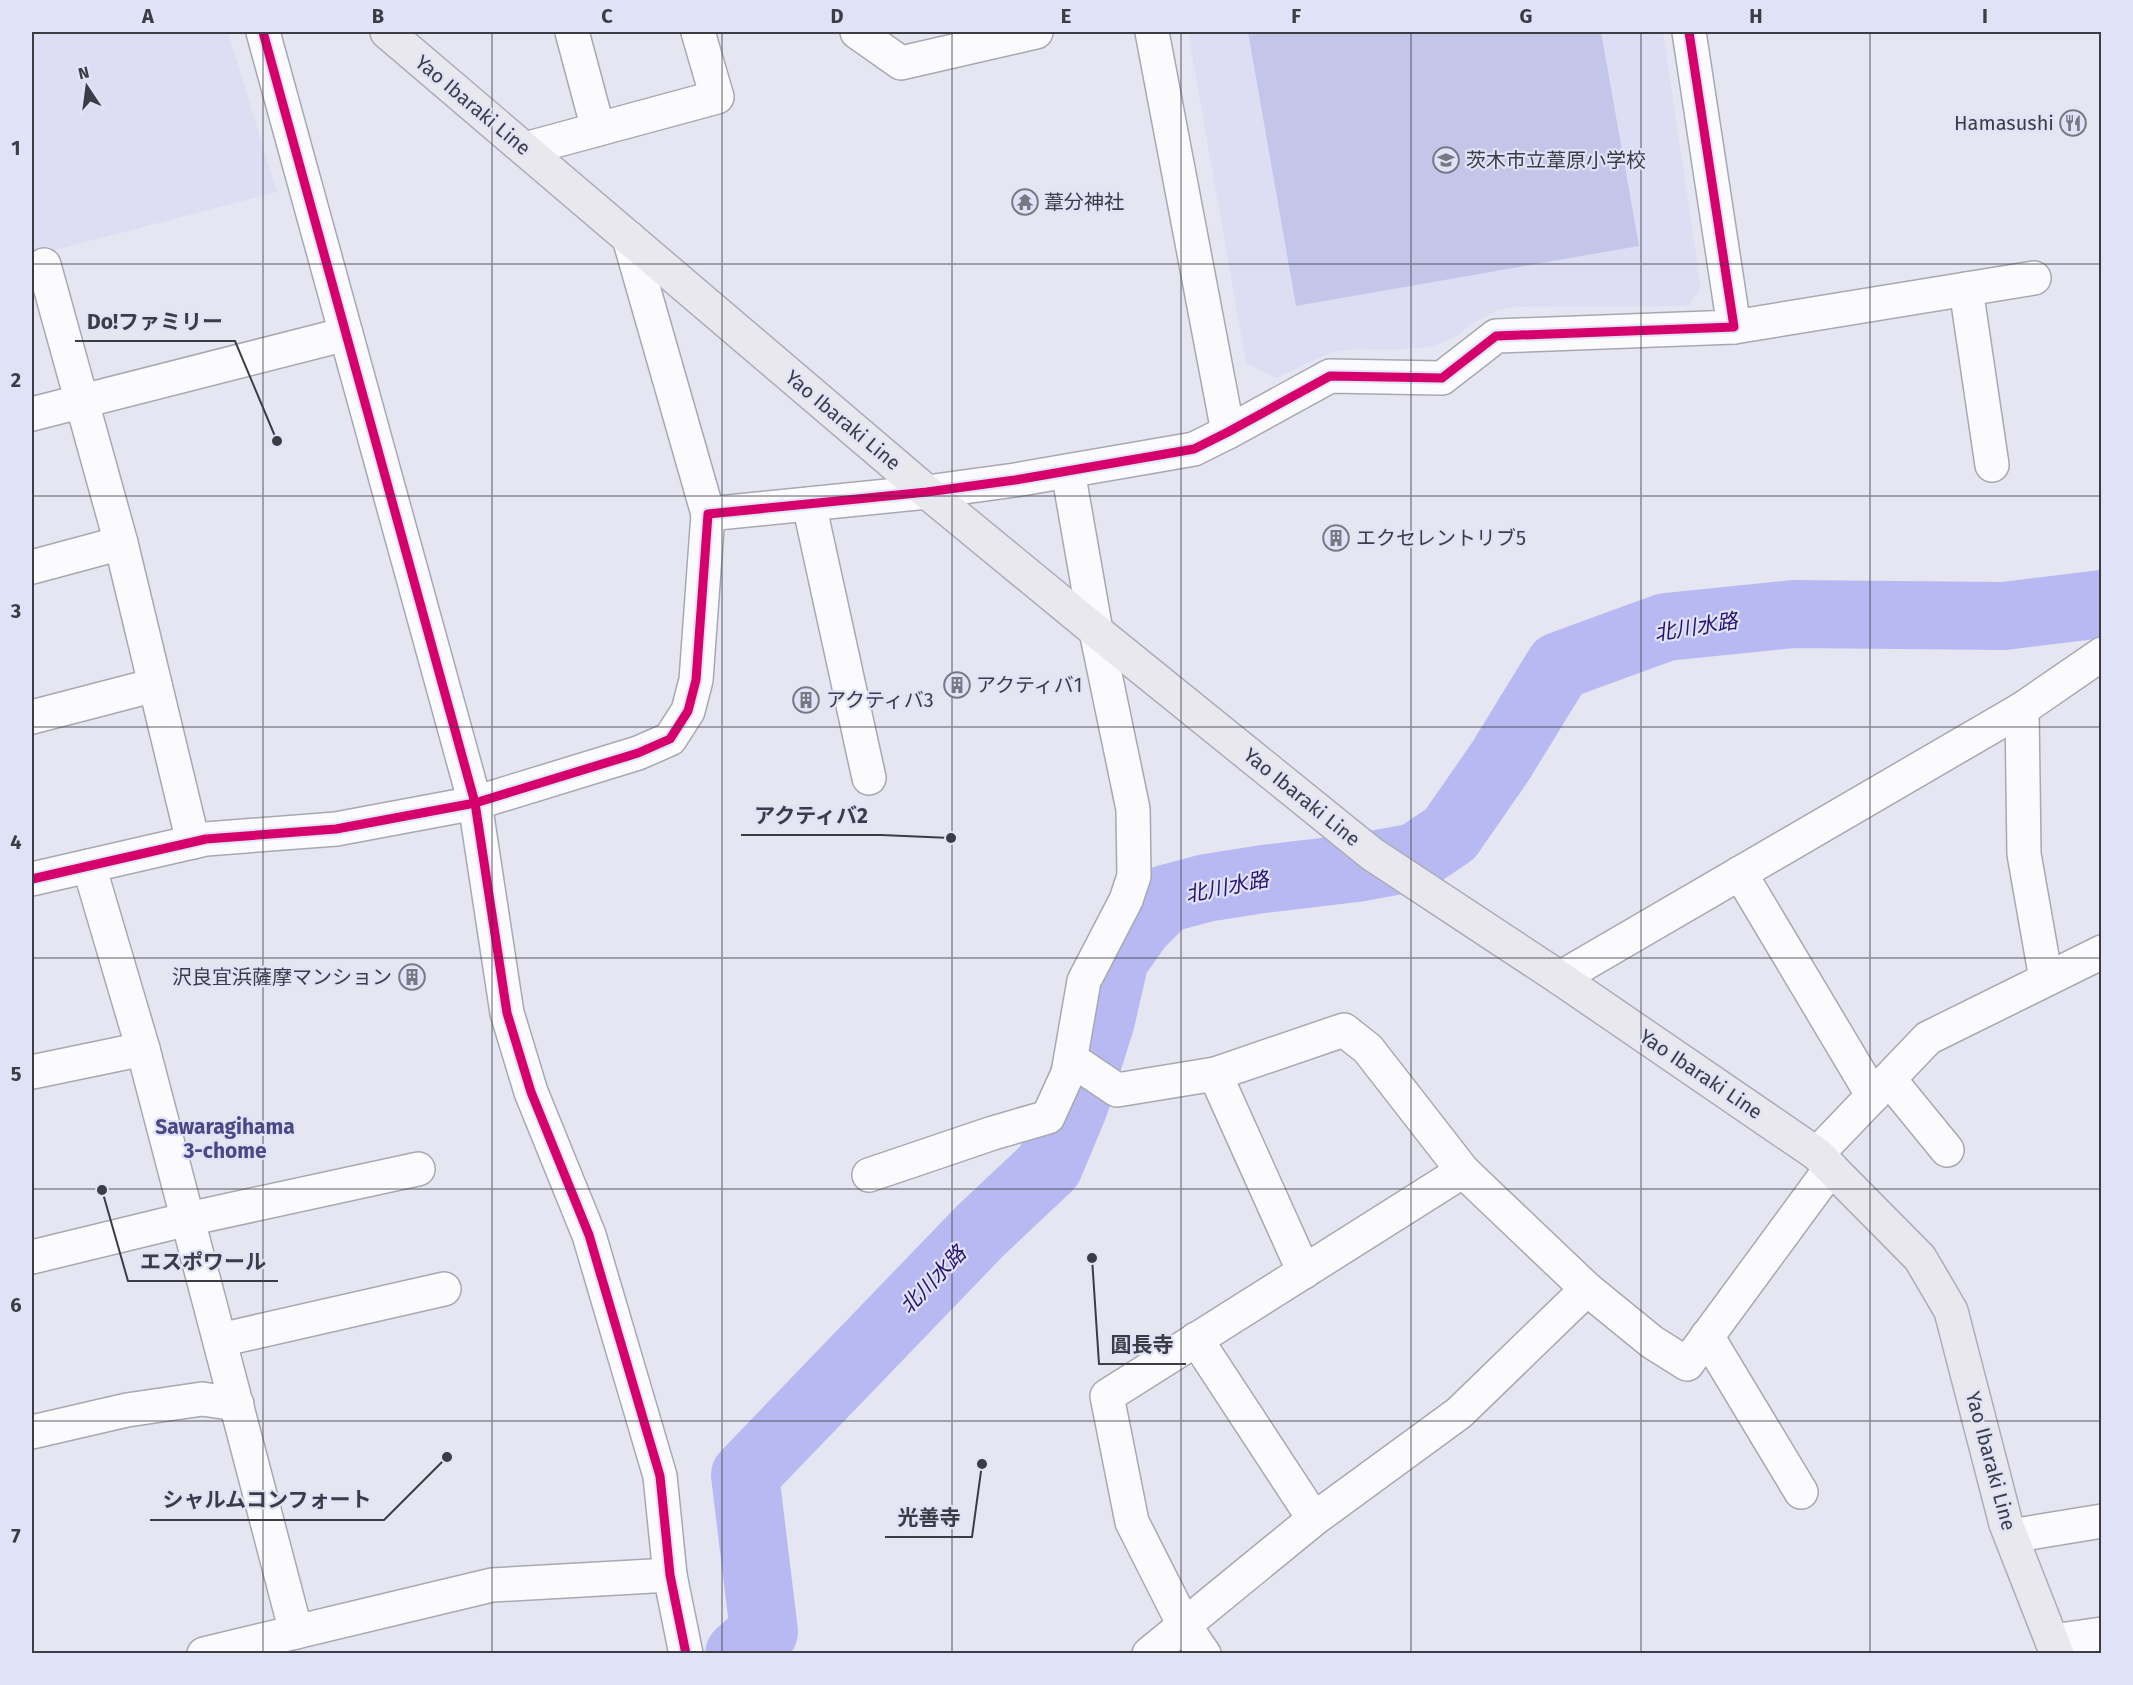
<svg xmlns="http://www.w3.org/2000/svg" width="2133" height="1685" viewBox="0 0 2133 1685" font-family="'Fira Sans','Noto Sans JP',sans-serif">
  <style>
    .built { fill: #dddef4 }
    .green { fill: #c4c6e9 }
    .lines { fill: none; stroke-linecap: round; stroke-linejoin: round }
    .river { stroke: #b8b9f3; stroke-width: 68 }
    .minor-casing { stroke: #a7a8b1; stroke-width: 36 }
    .major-casing { stroke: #acacba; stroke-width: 36 }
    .minor { stroke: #fbfbfd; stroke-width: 33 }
    .major { stroke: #e8e8ee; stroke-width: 33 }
    .cycleway-casing { stroke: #e0e2f7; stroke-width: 13 }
    .cycleway { stroke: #d6006c; stroke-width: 9 }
    .grid { fill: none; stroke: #3c3c45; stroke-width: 1.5; stroke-opacity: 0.55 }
    .labels { text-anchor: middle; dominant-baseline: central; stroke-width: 4.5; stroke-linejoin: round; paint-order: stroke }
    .street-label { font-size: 20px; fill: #3c3c45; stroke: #e0e2f7 }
    .poi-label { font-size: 20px; fill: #3c3c45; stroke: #e0e2f7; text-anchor: start }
    .water-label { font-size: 21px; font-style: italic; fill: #27126c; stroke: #e0e2f7 }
    .neighbourhood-label { font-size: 21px; font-weight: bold; fill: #4a4885; stroke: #e0e2f7 }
    .leader { fill: none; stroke: #3c3c45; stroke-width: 2 }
    .callout-dot { fill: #3c3c45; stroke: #e0e2f7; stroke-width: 2 }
    .callout-label { font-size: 21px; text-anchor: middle; font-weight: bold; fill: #3c3c45; stroke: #e0e2f7; stroke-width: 4.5; stroke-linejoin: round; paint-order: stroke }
    .neatline { fill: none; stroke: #3c3c45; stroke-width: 2 }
    .grid-label { font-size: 20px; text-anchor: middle; font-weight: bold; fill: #3c3c45 }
  </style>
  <rect width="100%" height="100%" fill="#e5e6f2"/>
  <!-- built -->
  <g class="built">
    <path d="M 32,32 L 228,32 L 277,192 L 32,256 Z"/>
    <path d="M 1188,32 L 1663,32 L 1701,288 L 1688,306 L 1514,307 L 1498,310 L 1473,323 L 1457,336 L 1432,347 L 1388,350 L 1357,349 L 1332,352 L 1276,378 L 1246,363 Z"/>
  </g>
  <!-- green -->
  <path class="green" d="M 1248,32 L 1601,32 L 1639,246 L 1296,306 Z"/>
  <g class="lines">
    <!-- river -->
    <path class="river" d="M 739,1654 L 764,1632 L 745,1475 L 980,1231 L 1049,1166 L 1074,1106 L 1101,1020 L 1115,959 L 1139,925 L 1165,899 L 1206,888 L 1263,879 L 1356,868 L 1416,857 L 1450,834 L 1500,762 L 1559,666 L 1666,627 L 1794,614 L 2004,616 L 2102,604"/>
    <!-- minor casing -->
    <g class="minor-casing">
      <g id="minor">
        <path d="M 263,32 L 475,803 L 507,1013 L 531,1092 L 589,1235 L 660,1476 L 670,1575 L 686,1654"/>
        <path d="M 572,32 L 598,129"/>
        <path d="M 857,32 L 901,63 L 1036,32"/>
        <path d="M 1152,32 L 1228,432"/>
        <path d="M 525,149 L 717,97 L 698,32"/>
        <path d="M 629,238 L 708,514"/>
        <path d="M 44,265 L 121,543 L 193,842"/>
        <path d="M 1966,289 L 1992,465"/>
        <path d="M 1734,327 L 2034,278"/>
        <path d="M 32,414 L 346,334"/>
        <path d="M 809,504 L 869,778"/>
        <path d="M 32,567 L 121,543"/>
        <path d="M 2022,709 L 2024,854 L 2046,979"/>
        <path d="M 32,717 L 155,685"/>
        <path d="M 89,866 L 143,1049 L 296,1632"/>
        <path d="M 1740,873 L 1873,1096"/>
        <path d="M 32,879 L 206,839 L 336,829 L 475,803 L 638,753 L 670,739 L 688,711 L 696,680 L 708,514 L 927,492 L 1015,480 L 1194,449 L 1228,432 L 1330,376 L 1442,378 L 1496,336 L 1734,327 L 1689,32"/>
        <path d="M 1560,978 L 2022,709 L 2102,654"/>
        <path d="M 1071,1059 L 1117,1090 L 1215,1074 L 1344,1030 L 1368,1049 L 1463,1171 L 1587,1289 L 1652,1342 L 1687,1364 L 1831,1168"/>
        <path d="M 32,1072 L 143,1049"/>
        <path d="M 1215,1074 L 1304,1272"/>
        <path d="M 1889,1079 L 1947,1150"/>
        <path d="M 1817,1154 L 1928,1038 L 2102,952"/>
        <path d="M 869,1175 L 993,1133 L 1048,1117 L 1068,1073 L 1084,981 L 1126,900 L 1134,876 L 1133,809 L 1096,631 L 1068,471"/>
        <path d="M 32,1257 L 188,1219 L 418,1169"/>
        <path d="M 1707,1336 L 1801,1492"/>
        <path d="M 1196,1339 L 1314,1519"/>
        <path d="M 220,1340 L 444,1289"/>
        <path d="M 32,1432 L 127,1410 L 202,1399 L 237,1404"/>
        <path d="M 2011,1536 L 2102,1521"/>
        <path d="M 2052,1641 L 2102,1634"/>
        <path d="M 204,1654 L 492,1585 L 670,1575"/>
        <path d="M 1149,1654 L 1314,1519 L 1459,1413 L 1587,1289"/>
        <path d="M 1204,1654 L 1184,1625 L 1132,1522 L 1107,1396 L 1463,1171"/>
      </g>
    </g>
    <!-- major casing -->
    <g class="major-casing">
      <path id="major" d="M 387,32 L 927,492 L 1096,631 L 1372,854 L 1560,978 L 1817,1154 L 1920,1258 L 1951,1311 L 2006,1524 L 2057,1654"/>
    </g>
    <!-- minor -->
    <use href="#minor" class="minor"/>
    <!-- major -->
    <use href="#major" class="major"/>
    <!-- cycleway casing -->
    <g class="cycleway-casing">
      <g id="cycleway">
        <path d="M 263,32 L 475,803 L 507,1013 L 531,1092 L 589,1235 L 660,1476 L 670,1575 L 686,1654"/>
        <path d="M 32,879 L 206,839 L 336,829 L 475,803 L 638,753 L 670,739 L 688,711 L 696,680 L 708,514 L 927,492 L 1015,480 L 1194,449 L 1228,432 L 1330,376 L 1442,378 L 1496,336 L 1734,327 L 1689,32"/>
      </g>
    </g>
    <!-- cycleway -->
    <use href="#cycleway" class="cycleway"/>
  </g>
  <!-- grid -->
  <path class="grid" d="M 263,32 L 263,1654M 492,32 L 492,1654M 722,32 L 722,1654M 952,32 L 952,1654M 1181,32 L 1181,1654M 1411,32 L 1411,1654M 1641,32 L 1641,1654M 1870,32 L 1870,1654M 32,264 L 2102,264M 32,496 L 2102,496M 32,727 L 2102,727M 32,958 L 2102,958M 32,1189 L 2102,1189M 32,1421 L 2102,1421"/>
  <!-- icons -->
  <defs>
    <g id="restaurant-ring" transform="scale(1.35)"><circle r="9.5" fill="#e0e2f7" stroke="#777882" stroke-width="1.5"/><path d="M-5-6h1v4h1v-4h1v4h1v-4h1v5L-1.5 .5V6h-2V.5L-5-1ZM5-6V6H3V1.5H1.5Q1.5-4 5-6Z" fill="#777882"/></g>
    <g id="school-ring" transform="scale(1.35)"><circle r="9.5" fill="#e0e2f7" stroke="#777882" stroke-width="1.5"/><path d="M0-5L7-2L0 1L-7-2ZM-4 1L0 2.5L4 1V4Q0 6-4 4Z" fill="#777882"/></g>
    <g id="temple-ring" transform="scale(1.35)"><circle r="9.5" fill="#e0e2f7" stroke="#777882" stroke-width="1.5"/><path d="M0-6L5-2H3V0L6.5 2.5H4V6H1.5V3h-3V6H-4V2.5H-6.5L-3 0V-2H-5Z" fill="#777882"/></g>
    <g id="building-ring" transform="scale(1.35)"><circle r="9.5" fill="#e0e2f7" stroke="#777882" stroke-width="1.5"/><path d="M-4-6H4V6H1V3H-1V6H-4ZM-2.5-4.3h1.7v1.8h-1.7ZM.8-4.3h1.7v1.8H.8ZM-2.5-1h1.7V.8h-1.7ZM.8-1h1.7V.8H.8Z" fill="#777882"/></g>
  </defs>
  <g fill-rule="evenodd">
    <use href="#restaurant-ring" x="2073" y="123"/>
    <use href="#school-ring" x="1446" y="160"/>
    <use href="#temple-ring" x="1025" y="202"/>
    <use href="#building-ring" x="1336" y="538"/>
    <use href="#building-ring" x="957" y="685"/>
    <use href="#building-ring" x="806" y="700"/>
    <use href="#building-ring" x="412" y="977"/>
  </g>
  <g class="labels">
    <!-- street labels -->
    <g class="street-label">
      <text transform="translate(473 105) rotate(40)">Yao Ibaraki Line</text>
      <text transform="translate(843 420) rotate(40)">Yao Ibaraki Line</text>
      <text transform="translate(1302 797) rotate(39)">Yao Ibaraki Line</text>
      <text transform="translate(1701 1074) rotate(34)">Yao Ibaraki Line</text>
      <text transform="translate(1991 1461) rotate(75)">Yao Ibaraki Line</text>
    </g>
    <!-- poi labels -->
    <g class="poi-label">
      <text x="2054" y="123" text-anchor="end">Hamasushi</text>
      <text x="1466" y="160">茨木市立葦原小学校</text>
      <text x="1044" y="202">葦分神社</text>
      <text x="1356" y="538">エクセレントリブ5</text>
      <text x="976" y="685">アクティバ1</text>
      <text x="826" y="700">アクティバ3</text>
      <text x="392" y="977" text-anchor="end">沢良宜浜薩摩マンション</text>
    </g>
    <!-- water labels -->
    <g class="water-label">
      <text transform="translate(1696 627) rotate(-9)">北川水路</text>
      <text transform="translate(1227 887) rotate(-11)">北川水路</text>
      <text transform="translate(933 1280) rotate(-46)">北川水路</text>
    </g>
    <!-- neighbourhood labels -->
    <g class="neighbourhood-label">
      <text x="225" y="1127">Sawaragihama<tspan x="225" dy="24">3-chome</tspan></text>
    </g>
  </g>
  <!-- callouts -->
  <path class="leader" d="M277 441L235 341H75M951 838L881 835H741M102 1190L128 1281H278M1092 1258L1099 1364H1186M447 1457L384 1520H150M982 1464L972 1537H885"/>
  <g class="callout-dot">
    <circle cx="277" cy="441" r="6"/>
    <circle cx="951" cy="838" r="6"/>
    <circle cx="102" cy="1190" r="6"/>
    <circle cx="1092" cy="1258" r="6"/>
    <circle cx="447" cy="1457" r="6"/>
    <circle cx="982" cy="1464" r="6"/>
  </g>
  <g class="callout-label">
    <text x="155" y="329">Do!ファミリー</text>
    <text x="811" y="823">アクティバ2</text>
    <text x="203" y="1269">エスポワール</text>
    <text x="1142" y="1352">圓長寺</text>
    <text x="267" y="1507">シャルムコンフォート</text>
    <text x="929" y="1525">光善寺</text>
  </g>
  <!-- border -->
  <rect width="2133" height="1685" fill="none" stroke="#e0e2f7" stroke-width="66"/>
  <!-- north arrow -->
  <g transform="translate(87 87) rotate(347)" stroke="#e0e2f7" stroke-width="4.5" paint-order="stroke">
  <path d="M0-4.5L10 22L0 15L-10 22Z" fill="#3c3c45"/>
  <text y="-9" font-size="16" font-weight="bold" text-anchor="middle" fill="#3c3c45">N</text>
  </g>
  <rect x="33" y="33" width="2067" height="1619" class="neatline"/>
  <g class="grid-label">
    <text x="148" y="23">A</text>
    <text x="378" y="23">B</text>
    <text x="607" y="23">C</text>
    <text x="837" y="23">D</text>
    <text x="1066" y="23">E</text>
    <text x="1296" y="23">F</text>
    <text x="1526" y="23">G</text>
    <text x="1756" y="23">H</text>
    <text x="1985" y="23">I</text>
    <text x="16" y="155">1</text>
    <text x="16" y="387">2</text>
    <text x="16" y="618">3</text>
    <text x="16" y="849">4</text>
    <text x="16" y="1081">5</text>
    <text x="16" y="1312">6</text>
    <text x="16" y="1543">7</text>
  </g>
</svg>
